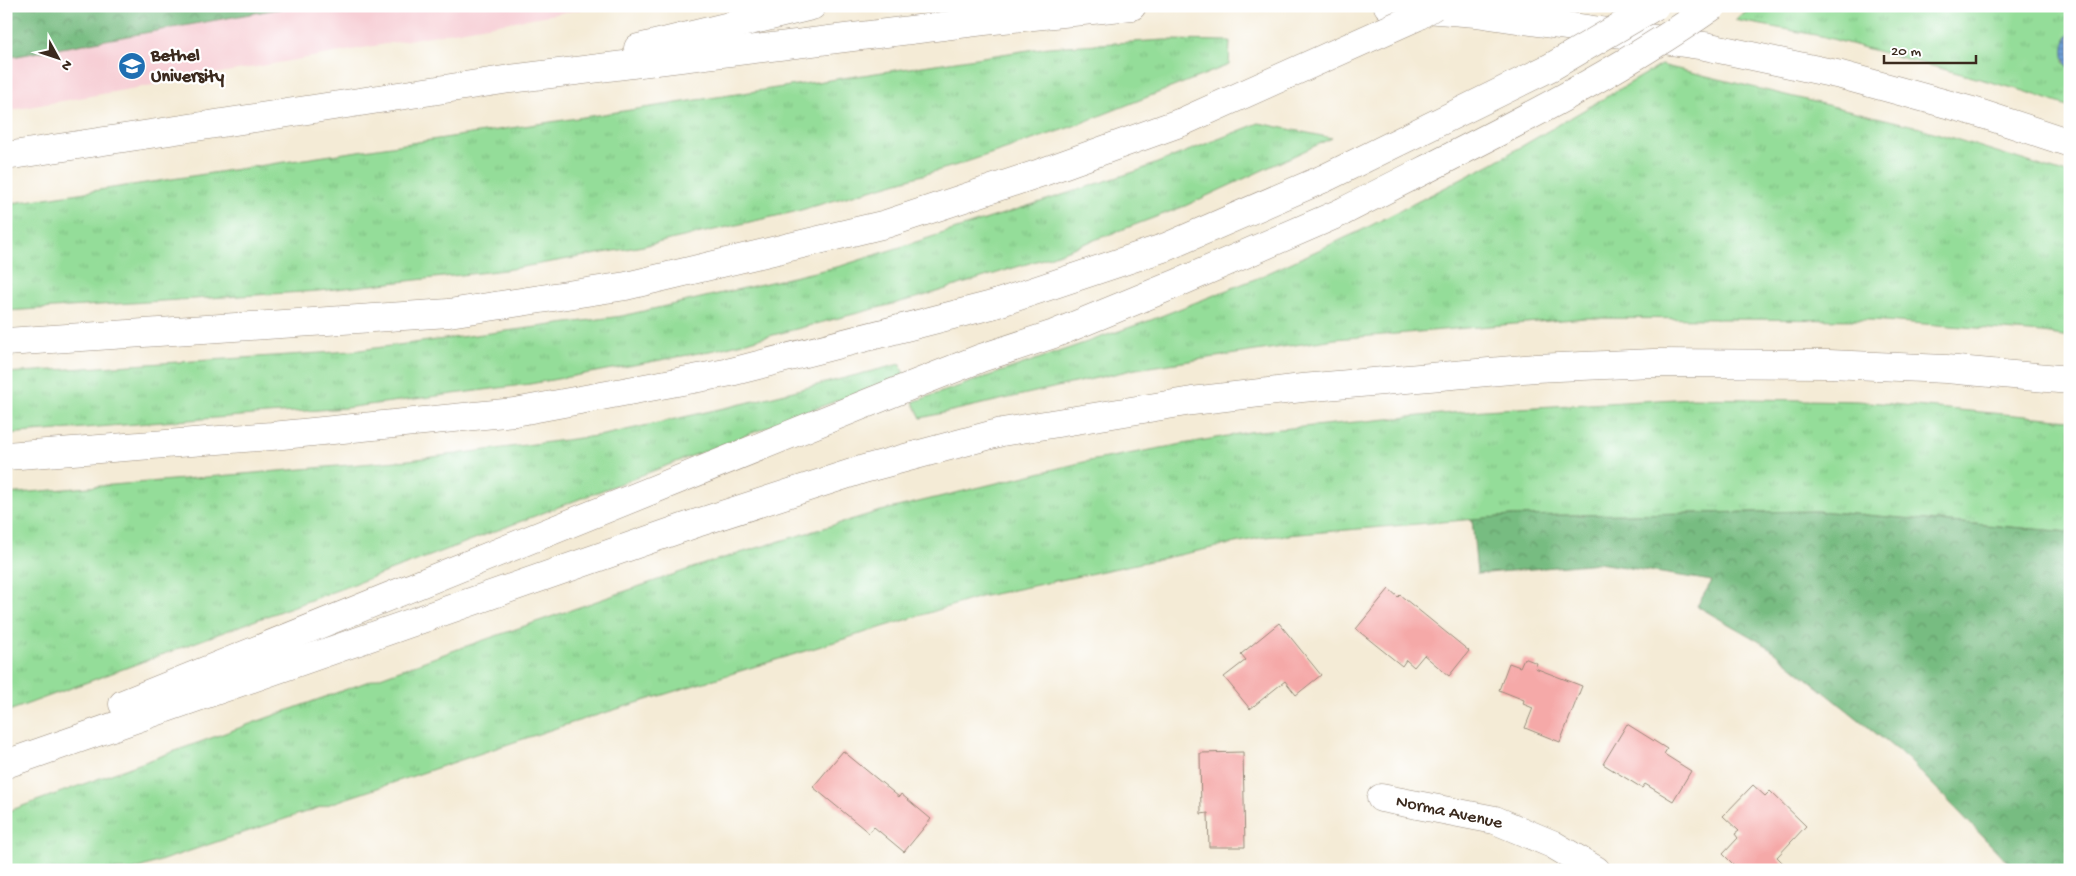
<svg xmlns="http://www.w3.org/2000/svg" width="2076" height="876" viewBox="0 0 2076 876" font-family="'Gochi Hand',sans-serif">
  <style>
    .built { fill: #f7cfd5 }
    .grass { fill: url(#grass-tufts); stroke: #68845c }
    .forest { fill: url(#forest-crowns); stroke: #597350 }
    .water { fill: url(#water-rules); stroke: #54647a }
    .building { fill: #f5a9a8 }
    .lines { fill: none; stroke-linecap: round; stroke-linejoin: round }
    .minor-casing { stroke: #988a7a; stroke-width: 29 }
    .highway-casing { stroke: #988a7a; stroke-width: 29 }
    .minor { stroke: #fff; stroke-width: 28 }
    .highway { stroke: #fff; stroke-width: 28 }
    .highway-bridge-casing { stroke: #988a7a; stroke-width: 29; stroke-linecap: butt }
    .highway-bridge { stroke: #fff; stroke-width: 28 }
    .labels { text-anchor: middle; dominant-baseline: central; stroke-width: 4.5; stroke-linejoin: round; paint-order: stroke }
    .poi-label { font-size: 18px; font-weight: bold; fill: #3b2a1e; stroke: #fff; text-anchor: start }
    .street-label { font-size: 18px; fill: #3b2a1e; stroke: #fff }
  </style>
  <defs>
    <pattern id="grass-tufts" width="24" height="20" patternUnits="userSpaceOnUse" patternTransform="scale(1.25)"><rect width="24" height="20" fill="#94dd99"/><path d="M3 7l-1-3M5 7V3M7 7l1-3M15 17l-1-3M17 17v-4M19 17l1-3" fill="none" stroke="#80be83"/></pattern>
    <pattern id="forest-crowns" width="20" height="18" patternUnits="userSpaceOnUse" patternTransform="scale(1.25)"><rect width="20" height="18" fill="#77bc81"/><path d="M2 6a3 3 0 1 1 6 0M12 15a3 3 0 1 1 6 0" fill="none" stroke="#639969"/></pattern>
    <pattern id="water-rules" width="6" height="5" patternUnits="userSpaceOnUse" patternTransform="scale(1.25)"><rect width="6" height="5" fill="#6d9ed7"/><path d="M0 2.5h6" fill="none" stroke="#5b81ae"/></pattern>
  </defs>
  <rect width="100%" height="100%" fill="#fff"/>
  <filter id="ink" filterUnits="userSpaceOnUse"><feTurbulence type="fractalNoise" baseFrequency=".02" numOctaves="2"/><feDisplacementMap in="SourceGraphic" scale="10" xChannelSelector="R" yChannelSelector="G"/><feConvolveMatrix kernelMatrix="1 2 1 2 8 2 1 2 1" color-interpolation-filters="sRGB"/></filter>
  <filter id="wash" filterUnits="userSpaceOnUse"><feTurbulence type="fractalNoise" baseFrequency=".0096" numOctaves="4" result="noise"/><feDisplacementMap in="SourceGraphic" scale="20" xChannelSelector="R" yChannelSelector="G"/><feGaussianBlur stdDeviation="1.12" result="paint"/><feColorMatrix in="noise" values="0 0 0 0 0 0 0 0 0 0 0 0 0 0 0 0 0 1.4 0 .05"/><feComposite in="paint" operator="in"/></filter>
  <g filter="url(#wash)">
    <rect width="100%" height="100%" fill="#f4ebd6"/>
    <!-- built -->
    <path class="built" d="M 6,6 L 600,6 L 6,111 Z"/>
    <!-- grass -->
    <g class="grass">
      <path d="M 1755,6 L 2070,6 L 2070,34 L 2066,38 L 2064,62 L 2070,69 L 2070,107 L 2024,91 L 1821,36 L 1735,20 Z"/>
      <path d="M 1165,40 L 1230,41 L 1229,65 L 1071,127 L 957,165 L 794,212 L 643,246 L 505,270 L 318,291 L 6,311 L 6,204 L 1049,47 Z"/>
      <path d="M 1661,65 L 1914,126 L 2070,175 L 2070,337 L 2043,333 L 1872,320 L 1585,318 L 1335,339 L 1136,369 L 921,418 L 913,402 L 1151,320 L 1255,279 L 1360,231 L 1493,163 Z"/>
      <path d="M 1259,123 L 1332,138 L 1185,206 L 1049,257 L 920,297 L 715,350 L 530,384 L 345,408 L 6,434 L 6,373 L 352,351 L 622,316 L 841,266 L 1137,171 Z"/>
      <path d="M 900,364 L 904,375 L 430,556 L 6,712 L 6,494 L 409,460 L 604,435 L 746,403 Z"/>
      <path d="M 1693,398 L 1858,401 L 2070,420 L 2070,532 L 1817,511 L 1512,516 L 1264,537 L 980,597 L 562,726 L 133,870 L 6,870 L 6,812 L 458,649 L 707,563 L 877,512 L 1084,462 L 1249,432 L 1484,410 Z"/>
    </g>
    <!-- forest -->
    <g class="forest">
      <path d="M 6,6 L 294,6 L 6,58 Z"/>
      <path d="M 1817,511 L 2070,532 L 2070,870 L 2015,870 L 1908,759 L 1767,646 L 1697,606 L 1712,581 L 1599,563 L 1477,574 L 1472,519 L 1512,516 Z"/>
    </g>
    <!-- water -->
    <path class="water" d="M 2070,34 L 2070,69 C 2062,59 2061,44 2070,34 Z"/>
    <g id="blocks">
      <!-- building -->
      <g class="building">
        <path d="M 1389,589 L 1398,597 L 1400,595 L 1469,651 L 1449,676 L 1424,655 L 1414,667 L 1406,660 L 1402,666 L 1356,629 Z"/>
        <path d="M 1279,623 L 1321,675 L 1296,695 L 1285,681 L 1250,709 L 1224,677 L 1246,660 L 1241,654 Z"/>
        <path d="M 1524,658 L 1537,663 L 1535,668 L 1582,686 L 1560,742 L 1525,728 L 1533,708 L 1523,704 L 1524,700 L 1499,690 L 1509,663 L 1520,667 Z"/>
        <path d="M 1627,724 L 1667,749 L 1664,754 L 1691,771 L 1673,801 L 1645,784 L 1642,788 L 1603,764 Z"/>
        <path d="M 843,751 L 899,797 L 901,794 L 931,819 L 904,852 L 874,827 L 869,833 L 813,787 Z"/>
        <path d="M 1243,752 L 1245,847 L 1209,847 L 1208,813 L 1201,814 L 1200,753 Z"/>
        <path d="M 1753,785 L 1765,796 L 1770,791 L 1806,826 L 1777,857 L 1787,867 L 1784,870 L 1739,870 L 1723,854 L 1738,838 L 1735,834 L 1739,831 L 1723,816 Z"/>
      </g>
    </g>
  </g>
  <g filter="url(#ink)">
    <use href="#blocks" fill-opacity="0" stroke="#988a7a" stroke-width="1"/>
    <g class="lines">
      <!-- minor casing -->
      <g class="minor-casing">
        <path id="minor" d="M 1381,798 L 1495,820 L 1552,844 L 1596,870"/>
      </g>
      <!-- highway casing -->
      <g class="highway-casing">
        <g id="highway">
          <path d="M 1388,6 L 1476,13 L 1705,46 L 1841,75 L 1976,112 L 2070,143"/>
          <path d="M 638,48 L 812,6"/>
          <path d="M 6,156 L 510,79 L 984,21 L 1132,6"/>
          <path d="M 6,342 L 449,313 L 626,286 L 886,224 L 1040,173 L 1182,122"/>
          <path d="M 6,456 L 272,436 L 515,412 L 731,372 L 992,305 L 1166,247 L 1325,178"/>
          <path d="M 123,704 L 895,392 L 981,358 L 1054,334 L 1178,283 L 1342,212"/>
          <path d="M 6,764 L 697,523 L 864,469 L 1002,432 L 1192,401 L 1302,388 L 1535,368 L 1653,363 L 1829,364 L 1946,369 L 2070,380"/>
        </g>
      </g>
      <!-- minor -->
      <use href="#minor" class="minor"/>
      <!-- highway -->
      <use href="#highway" class="highway"/>
      <!-- highway-bridge casing -->
      <g class="highway-bridge-casing">
        <g id="highway-bridge">
          <path d="M 1182,122 L 1416,17 L 1434,6"/>
          <path d="M 1325,178 L 1551,67 L 1655,6"/>
          <path d="M 1342,212 C 1468,147 1597,87 1713,6"/>
        </g>
      </g>
      <!-- highway-bridge -->
      <use href="#highway-bridge" class="highway-bridge"/>
    </g>
  </g>
  <!-- icons -->
  <defs>
    <g id="university-disc" transform="scale(1.4375)"><circle r="9.5" fill="#1f6fb2" stroke="#fff"/><path d="M0-5L7-2L0 1L-7-2ZM-4 1L0 2.5L4 1V4Q0 6-4 4Z" fill="#fff"/></g>
  </defs>
  <g fill-rule="evenodd">
    <use href="#university-disc" x="132" y="66"/>
  </g>
  <g class="labels">
    <!-- poi labels -->
    <g class="poi-label">
      <text x="151" y="56">Bethel<tspan x="151" dy="21">University</tspan></text>
    </g>
    <!-- street labels -->
    <g class="street-label">
      <text transform="translate(1449 813) rotate(12)">Norma Avenue</text>
    </g>
  </g>
  <!-- margin -->
  <rect width="2076" height="876" fill="none" stroke="#fff" stroke-width="25"/>
  <!-- north arrow -->
  <g transform="translate(58 58) rotate(130)" stroke="#ffffff" stroke-width="4" paint-order="stroke">
  <path d="M0-4L9 19L0 12L-9 19Z" fill="#3b2a1e"/>
  <text y="-8" font-size="14" font-weight="bold" text-anchor="middle" fill="#3b2a1e">N</text>
  </g>
  <!-- scale -->
  <path d="M1884 55v8h92v-8" fill="none" stroke="#3b2a1e" stroke-width="2.5"/>
  <text x="1891" y="55" font-size="15" fill="#3b2a1e" stroke="#ffffff" stroke-width="4" paint-order="stroke">20 m</text>
</svg>
